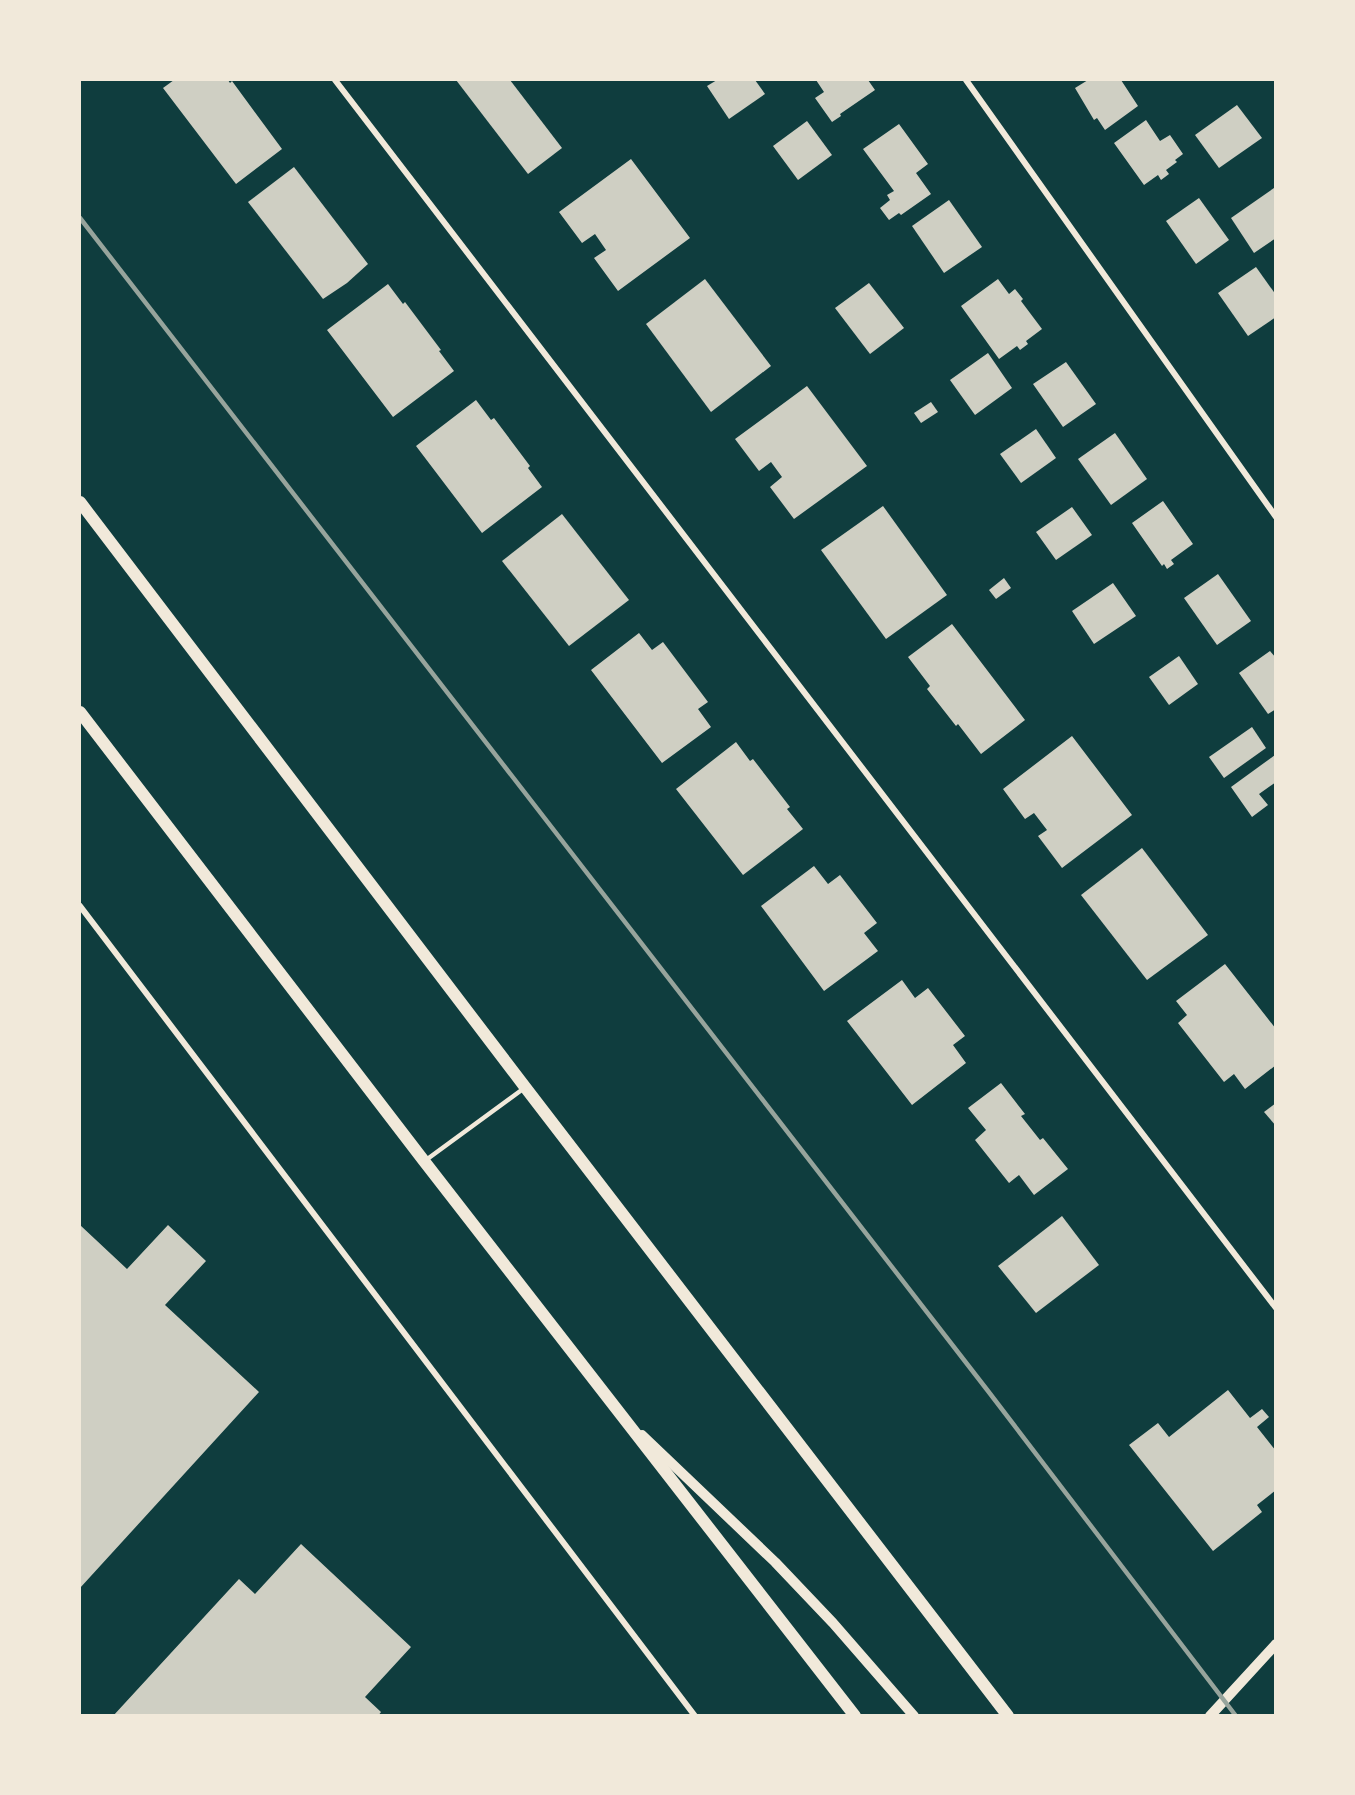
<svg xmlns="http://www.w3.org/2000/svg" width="1355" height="1795" viewBox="0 0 1355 1795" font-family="Commissioner,sans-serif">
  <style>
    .building { fill: #cfcfc3 }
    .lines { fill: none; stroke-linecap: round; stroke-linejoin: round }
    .service { stroke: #f1e9da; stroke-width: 4.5 }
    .minor { stroke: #f1e9da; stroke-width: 6 }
    .tertiary { stroke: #f1e9da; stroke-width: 10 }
    .secondary { stroke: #f1e9da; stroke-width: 12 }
    .rail { stroke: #97a49c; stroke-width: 4.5 }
  </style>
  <rect width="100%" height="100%" fill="#0f3d3e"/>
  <!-- building -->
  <g class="building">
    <path d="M 174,80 L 228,80 L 230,83 L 232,81 L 282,149 L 236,184 L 163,88 Z"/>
    <path d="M 456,80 L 510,80 L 562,148 L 528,174 Z"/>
    <path d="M 717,80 L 755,80 L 765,94 L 729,119 L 707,86 Z"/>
    <path d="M 816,80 L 868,80 L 875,90 L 840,114 L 841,116 L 832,122 L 815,98 L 824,92 Z"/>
    <path d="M 1088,80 L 1121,80 L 1138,106 L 1105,130 L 1097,118 L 1094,120 L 1075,88 Z"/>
    <path d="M 1237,105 L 1262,138 L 1219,168 L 1195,135 Z"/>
    <path d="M 1146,120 L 1160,141 L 1170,135 L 1183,154 L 1175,160 L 1177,162 L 1166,170 L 1169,174 L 1161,180 L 1158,175 L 1144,185 L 1114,143 Z"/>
    <path d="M 807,121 L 832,155 L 798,180 L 773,146 Z"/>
    <path d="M 899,124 L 928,164 L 916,173 L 931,194 L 901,215 L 899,213 L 889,220 L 880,208 L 890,200 L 887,195 L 894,191 L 863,149 Z"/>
    <path d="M 631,159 L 690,238 L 618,291 L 594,258 L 606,250 L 595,234 L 582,243 L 559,212 Z"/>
    <path d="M 294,167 L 368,264 L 347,283 L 323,299 L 248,202 Z"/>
    <path d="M 1274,188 L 1276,238 L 1254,253 L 1231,218 Z"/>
    <path d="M 1199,198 L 1229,240 L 1196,264 L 1166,221 Z"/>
    <path d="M 949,200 L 982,247 L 944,273 L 912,226 Z"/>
    <path d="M 1256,267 L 1276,295 L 1276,317 L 1248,336 L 1218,293 Z"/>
    <path d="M 705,279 L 771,366 L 711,412 L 646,324 Z"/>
    <path d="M 998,279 L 1009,294 L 1015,289 L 1023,299 L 1021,301 L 1042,329 L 1026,341 L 1028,344 L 1020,350 L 1017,346 L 999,359 L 961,306 Z"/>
    <path d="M 869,283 L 904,328 L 870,354 L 835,308 Z"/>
    <path d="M 388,284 L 403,304 L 405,302 L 441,350 L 439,351 L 454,371 L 393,417 L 327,330 Z"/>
    <path d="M 988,353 L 1012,388 L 975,415 L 950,380 Z"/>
    <path d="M 1066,362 L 1096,404 L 1063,427 L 1033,384 Z"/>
    <path d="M 807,386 L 867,466 L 794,519 L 770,487 L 782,477 L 771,462 L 759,471 L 735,439 Z"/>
    <path d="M 476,400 L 491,420 L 494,418 L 530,466 L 528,468 L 542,487 L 482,533 L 416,446 Z"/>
    <path d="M 931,402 L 938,412 L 921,423 L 914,413 Z"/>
    <path d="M 1036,429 L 1056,458 L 1021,483 L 1000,454 Z"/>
    <path d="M 1115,433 L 1147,479 L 1111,505 L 1078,459 Z"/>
    <path d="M 1163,501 L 1193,544 L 1171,560 L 1174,564 L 1167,569 L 1164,564 L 1162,566 L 1132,523 Z"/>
    <path d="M 883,506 L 947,595 L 886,639 L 821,550 Z"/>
    <path d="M 1072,507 L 1092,535 L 1056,560 L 1036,532 Z"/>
    <path d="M 562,514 L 629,600 L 569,646 L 502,561 Z"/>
    <path d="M 1218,574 L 1251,621 L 1217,645 L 1184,598 Z"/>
    <path d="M 1004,578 L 1011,588 L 996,599 L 989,590 Z"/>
    <path d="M 1113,583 L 1136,616 L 1094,644 L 1072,611 Z"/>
    <path d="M 952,624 L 1025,720 L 981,754 L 958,724 L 956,726 L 927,689 L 930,686 L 908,657 Z"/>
    <path d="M 639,633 L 652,650 L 663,642 L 708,702 L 698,709 L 711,727 L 662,763 L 591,670 Z"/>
    <path d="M 1270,651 L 1276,658 L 1276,709 L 1268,714 L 1239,673 Z"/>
    <path d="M 1179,656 L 1198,684 L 1169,705 L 1149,677 Z"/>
    <path d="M 1252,727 L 1266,748 L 1224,778 L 1209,757 Z"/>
    <path d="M 1072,736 L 1132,815 L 1062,868 L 1038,836 L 1047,830 L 1034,813 L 1025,819 L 1003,789 Z"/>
    <path d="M 736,742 L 750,761 L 753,759 L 790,807 L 787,809 L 803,829 L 743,875 L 676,789 Z"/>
    <path d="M 1275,755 L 1276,782 L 1259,794 L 1268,805 L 1252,817 L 1231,787 Z"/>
    <path d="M 1142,848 L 1208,935 L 1147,980 L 1081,895 Z"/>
    <path d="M 814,866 L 828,884 L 840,875 L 877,923 L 864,933 L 878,951 L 824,991 L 761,906 Z"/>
    <path d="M 1225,964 L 1276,1029 L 1276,1065 L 1245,1089 L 1234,1074 L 1224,1082 L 1178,1023 L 1187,1015 L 1176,1001 Z"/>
    <path d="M 902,980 L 915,998 L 928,988 L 965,1036 L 953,1045 L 966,1063 L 912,1105 L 847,1021 Z"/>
    <path d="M 1001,1083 L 1025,1114 L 1021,1116 L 1040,1140 L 1043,1138 L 1068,1169 L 1034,1195 L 1019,1175 L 1009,1183 L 975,1140 L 986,1130 L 968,1108 Z"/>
    <path d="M 1276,1103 L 1276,1126 L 1264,1112 Z"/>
    <path d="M 1062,1216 L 1099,1265 L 1036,1313 L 998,1266 Z"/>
    <path d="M 80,1225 L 127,1269 L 168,1225 L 206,1261 L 165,1305 L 259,1392 L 80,1588 Z"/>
    <path d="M 1228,1390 L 1250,1418 L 1262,1409 L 1269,1417 L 1257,1427 L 1276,1451 L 1276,1490 L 1257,1505 L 1262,1512 L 1213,1551 L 1129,1445 L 1158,1423 L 1169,1437 Z"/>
    <path d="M 301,1544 L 411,1647 L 365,1697 L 381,1712 L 378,1716 L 113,1716 L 239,1579 L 255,1594 Z"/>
  </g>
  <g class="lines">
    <!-- service -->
    <path class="service" d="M 426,1160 L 523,1089"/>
    <!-- minor -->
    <g class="minor">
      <path d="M 335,80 L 1276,1308"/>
      <path d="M 966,80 L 1276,517"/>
      <path d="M 80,906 L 695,1716"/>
    </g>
    <!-- tertiary -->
    <g class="tertiary">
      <path d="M 642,1435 L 775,1562 L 833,1623 L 914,1716"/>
      <path d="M 1210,1716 L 1276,1644"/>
    </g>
    <!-- secondary -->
    <g class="secondary">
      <path d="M 80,502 L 525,1087 L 1008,1716"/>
      <path d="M 80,712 L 424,1161 L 855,1716"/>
    </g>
    <!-- rail -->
    <path class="rail" d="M 80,218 L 988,1391 L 1236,1716"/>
  </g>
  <!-- border -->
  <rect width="1355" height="1795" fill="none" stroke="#f1e9da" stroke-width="162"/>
</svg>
